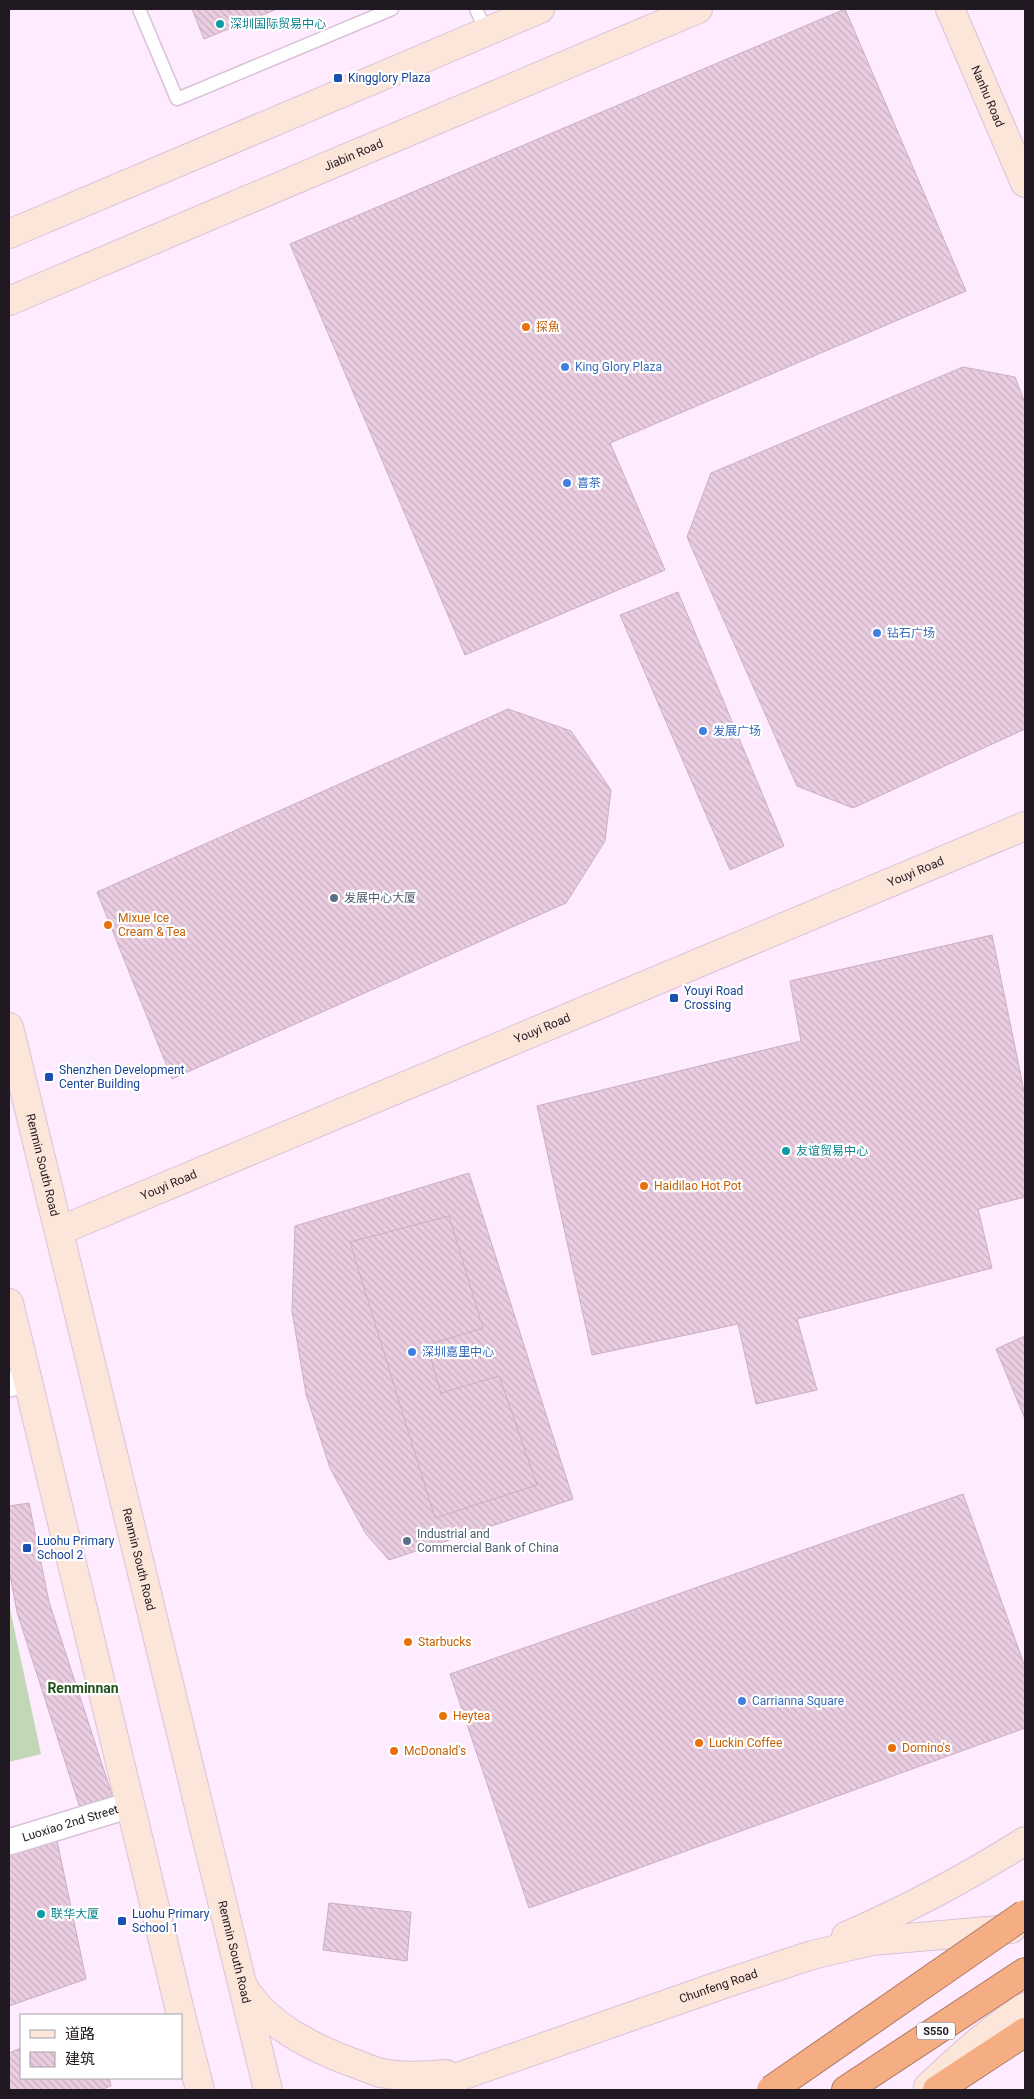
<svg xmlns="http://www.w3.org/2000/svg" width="1034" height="2099" viewBox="0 0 1034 2099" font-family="Roboto,'Noto Sans SC',sans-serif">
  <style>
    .pitch { fill: #c1d7b5 }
    .building { fill: url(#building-back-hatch); stroke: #cbaec2 }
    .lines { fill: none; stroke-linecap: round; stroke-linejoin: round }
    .lane-casing { stroke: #d9c2da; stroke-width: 15 }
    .street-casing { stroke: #d9c2da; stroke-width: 28 }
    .secondary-casing { stroke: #d9c2da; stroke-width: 30 }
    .highway-casing { stroke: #ab7961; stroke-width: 30 }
    .lane { stroke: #fff; stroke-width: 12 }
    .street { stroke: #fff; stroke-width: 25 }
    .secondary { stroke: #fce6da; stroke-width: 28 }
    .highway { stroke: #f5ad83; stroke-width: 28 }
    .highway-bridge-casing { stroke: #ab7961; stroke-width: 30; stroke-linecap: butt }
    .highway-bridge { stroke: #f5ad83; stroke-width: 28 }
    .culture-dot { fill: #0f9aa8; stroke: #fff; stroke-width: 2 }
    .transit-dot { fill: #1a4fb4; stroke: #fff; stroke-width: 2 }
    .food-dot { fill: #e8710a; stroke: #fff; stroke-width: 2 }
    .shop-dot { fill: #3f7fe0; stroke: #fff; stroke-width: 2 }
    .service-dot { fill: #5c6f8a; stroke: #fff; stroke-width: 2 }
    .labels { text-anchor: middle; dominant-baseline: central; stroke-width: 4.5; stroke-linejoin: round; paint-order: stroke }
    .shield { fill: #fff; stroke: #645e64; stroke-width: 1 }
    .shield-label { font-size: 11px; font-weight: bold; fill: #211921 }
    .culture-label { font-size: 12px; fill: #0d838f; stroke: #fff; text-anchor: start }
    .transit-label { font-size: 12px; fill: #164399; stroke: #fff; text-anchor: start }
    .street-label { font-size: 12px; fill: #211921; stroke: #fff }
    .food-label { font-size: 12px; fill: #c56008; stroke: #fff; text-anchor: start }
    .shop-label { font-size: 12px; fill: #366cbe; stroke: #fff; text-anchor: start }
    .service-label { font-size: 12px; fill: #4e5e75; stroke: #fff; text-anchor: start }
    .neighbourhood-label { font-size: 14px; font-weight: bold; fill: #21521b; stroke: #fff }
  </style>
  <defs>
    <pattern id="building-back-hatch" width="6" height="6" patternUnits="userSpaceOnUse" patternTransform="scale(1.25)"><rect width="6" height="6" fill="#eacde1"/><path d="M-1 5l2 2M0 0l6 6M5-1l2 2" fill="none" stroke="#c8afc1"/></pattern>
  </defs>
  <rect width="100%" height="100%" fill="#feebff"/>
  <!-- pitch -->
  <path class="pitch" d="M 9,1604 L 41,1754 L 9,1762 Z"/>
  <!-- building -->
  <g class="building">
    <path d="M 192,9 L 277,9 L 204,39 Z"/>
    <path d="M 845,9 L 966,291 L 610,443 L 665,570 L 465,655 L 290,244 Z"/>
    <path d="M 963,367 L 1015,377 L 1025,403 L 1025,729 L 853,808 L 797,786 L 687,537 L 711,473 Z"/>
    <path d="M 678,592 L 784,846 L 730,870 L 620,615 Z"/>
    <path d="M 508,709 L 571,731 L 611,790 L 605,841 L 566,903 L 172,1079 L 97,892 Z"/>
    <path d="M 992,935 L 1025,1096 L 1025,1197 L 978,1209 L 992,1268 L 797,1319 L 817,1390 L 756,1404 L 738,1324 L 592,1355 L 537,1106 L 801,1041 L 790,981 Z"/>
    <path d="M 469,1173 L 573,1499 L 389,1560 L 366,1534 L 330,1468 L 306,1394 L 292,1311 L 295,1226 Z"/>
    <path d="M 449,1216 L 483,1328 L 427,1345 L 441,1393 L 499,1376 L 537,1485 L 435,1518 L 350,1242 Z"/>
    <path d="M 1025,1336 L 1025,1419 L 996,1349 Z"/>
    <path d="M 963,1494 L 1025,1667 L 1025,1728 L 529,1908 L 450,1674 Z"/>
    <path d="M 29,1503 L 49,1602 L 114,1801 L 81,1811 L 17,1612 L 9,1570 L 9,1506 Z"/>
    <path d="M 55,1831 L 86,1979 L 9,2006 L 9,1848 Z"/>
    <path d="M 329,1903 L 411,1912 L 407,1961 L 323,1950 Z"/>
    <path d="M 21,2048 L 21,2078 L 109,2078 L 111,2086 L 100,2090 L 9,2090 L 9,2053 Z"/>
  </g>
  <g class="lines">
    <!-- lane casing -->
    <g class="lane-casing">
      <g id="lane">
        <path d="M 139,9 L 177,99 L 392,9"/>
        <path d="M 476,9 L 486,31"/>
      </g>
    </g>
    <!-- street casing -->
    <g class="street-casing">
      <g id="street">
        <path d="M 9,1384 L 28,1380"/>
        <path id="s1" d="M 9,1842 L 130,1805"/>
      </g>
    </g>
    <!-- secondary casing -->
    <g class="secondary-casing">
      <g id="secondary">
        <path id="s2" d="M 950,9 L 1025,183"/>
        <path d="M 9,234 L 540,9"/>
        <path id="s3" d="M 9,301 L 698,9"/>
        <path id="s4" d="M 9,1027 L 268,2090"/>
        <path id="s5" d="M 59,1231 L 1025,826"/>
        <path d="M 9,1303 L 181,2015"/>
        <path d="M 846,1936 C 908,1909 968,1877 1025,1841"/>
        <path d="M 244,1987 C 266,2026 319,2051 359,2065 C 366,2068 374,2071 381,2073 C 402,2077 425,2076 446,2074"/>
        <path d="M 181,2015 L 200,2090"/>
        <path d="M 928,2087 C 960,2057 988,2031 1025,2007"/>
        <path id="s6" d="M 421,2090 L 721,1985 L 812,1955 L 872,1941 L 1011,1929"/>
      </g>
    </g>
    <!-- highway casing -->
    <g class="highway-casing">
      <g id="highway">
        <path d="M 846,2090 L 1025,1972"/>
        <path d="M 937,2090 L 1025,2032"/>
      </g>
    </g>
    <!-- lane -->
    <use href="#lane" class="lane"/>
    <!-- street -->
    <use href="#street" class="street"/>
    <!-- secondary -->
    <use href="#secondary" class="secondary"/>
    <!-- highway -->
    <use href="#highway" class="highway"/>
    <!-- highway-bridge casing -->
    <g class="highway-bridge-casing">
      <path id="highway-bridge" d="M 771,2090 L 1025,1914"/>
    </g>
    <!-- highway-bridge -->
    <use href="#highway-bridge" class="highway-bridge"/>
  </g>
  <!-- markers -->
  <g class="culture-dot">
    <circle cx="220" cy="24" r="5"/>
    <circle cx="786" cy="1151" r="5"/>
    <circle cx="41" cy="1914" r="5"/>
  </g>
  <g class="transit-dot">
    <rect x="333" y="73" width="10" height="10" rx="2.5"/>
    <rect x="669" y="993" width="10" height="10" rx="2.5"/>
    <rect x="44" y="1072" width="10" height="10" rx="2.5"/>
    <rect x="22" y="1543" width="10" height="10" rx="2.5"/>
    <rect x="117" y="1916" width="10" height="10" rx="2.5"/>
  </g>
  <g class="food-dot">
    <circle cx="526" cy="327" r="5"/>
    <circle cx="108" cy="925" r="5"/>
    <circle cx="644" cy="1186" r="5"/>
    <circle cx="408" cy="1642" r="5"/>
    <circle cx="443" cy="1716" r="5"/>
    <circle cx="699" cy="1743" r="5"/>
    <circle cx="892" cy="1748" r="5"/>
    <circle cx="394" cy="1751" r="5"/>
  </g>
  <g class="shop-dot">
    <circle cx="565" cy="367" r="5"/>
    <circle cx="567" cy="483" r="5"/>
    <circle cx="877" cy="633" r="5"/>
    <circle cx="703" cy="731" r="5"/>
    <circle cx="412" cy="1352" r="5"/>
    <circle cx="742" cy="1701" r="5"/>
  </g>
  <g class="service-dot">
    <circle cx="334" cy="898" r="5"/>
    <circle cx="407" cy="1541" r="5"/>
  </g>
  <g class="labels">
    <!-- shield labels -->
    <rect class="shield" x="917" y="2022.5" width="38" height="17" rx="4"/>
    <g class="shield-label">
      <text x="936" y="2031">S550</text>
    </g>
    <!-- culture labels -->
    <g class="culture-label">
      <text x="230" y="24">深圳国际贸易中心</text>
      <text x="796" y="1151">友谊贸易中心</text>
      <text x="51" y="1914">联华大厦</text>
    </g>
    <!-- transit labels -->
    <g class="transit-label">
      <text x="348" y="78">Kingglory Plaza</text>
      <text x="684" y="991">Youyi Road<tspan x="684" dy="14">Crossing</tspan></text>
      <text x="59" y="1070">Shenzhen Development<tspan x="59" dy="14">Center Building</tspan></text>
      <text x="37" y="1541">Luohu Primary<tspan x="37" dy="14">School 2</tspan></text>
      <text x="132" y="1914">Luohu Primary<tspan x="132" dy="14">School 1</tspan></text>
    </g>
    <!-- street labels -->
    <g class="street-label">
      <text stroke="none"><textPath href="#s2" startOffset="95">Nanhu Road</textPath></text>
      <text stroke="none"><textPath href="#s3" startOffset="374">Jiabin Road</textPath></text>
      <text stroke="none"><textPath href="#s5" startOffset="929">Youyi Road</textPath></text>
      <text stroke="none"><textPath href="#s5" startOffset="524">Youyi Road</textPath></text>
      <text stroke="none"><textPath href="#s4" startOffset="142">Renmin South Road</textPath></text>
      <text stroke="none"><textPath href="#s5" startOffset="119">Youyi Road</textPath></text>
      <text stroke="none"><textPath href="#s4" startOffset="548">Renmin South Road</textPath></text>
      <text stroke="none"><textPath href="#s1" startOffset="64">Luoxiao 2nd Street</textPath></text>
      <text stroke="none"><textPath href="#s4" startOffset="952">Renmin South Road</textPath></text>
      <text stroke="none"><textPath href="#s6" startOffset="315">Chunfeng Road</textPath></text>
    </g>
    <!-- food labels -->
    <g class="food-label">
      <text x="536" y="327">探魚</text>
      <text x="118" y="918">Mixue Ice<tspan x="118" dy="14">Cream &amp; Tea</tspan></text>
      <text x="654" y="1186">Haidilao Hot Pot</text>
      <text x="418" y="1642">Starbucks</text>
      <text x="453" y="1716">Heytea</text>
      <text x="709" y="1743">Luckin Coffee</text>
      <text x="902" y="1748">Domino's</text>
      <text x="404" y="1751">McDonald's</text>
    </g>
    <!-- shop labels -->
    <g class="shop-label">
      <text x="575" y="367">King Glory Plaza</text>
      <text x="577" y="483">喜茶</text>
      <text x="887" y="633">钻石广场</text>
      <text x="713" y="731">发展广场</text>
      <text x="422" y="1352">深圳嘉里中心</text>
      <text x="752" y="1701">Carrianna Square</text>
    </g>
    <!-- service labels -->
    <g class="service-label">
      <text x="344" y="898">发展中心大厦</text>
      <text x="417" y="1534">Industrial and<tspan x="417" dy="14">Commercial Bank of China</tspan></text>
    </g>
    <!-- neighbourhood labels -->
    <g class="neighbourhood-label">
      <text x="83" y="1688">Renminnan</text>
    </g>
  </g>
  <!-- border -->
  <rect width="1034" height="2099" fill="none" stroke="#211921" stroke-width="20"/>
  <!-- legend -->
  <rect x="20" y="2014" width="162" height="65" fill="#ffffff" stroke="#a6a3a6"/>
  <rect x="30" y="2030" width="25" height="8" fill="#fce6da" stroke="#a6a3a6"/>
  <text x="65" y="2039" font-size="15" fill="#211921">道路</text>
  <rect x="30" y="2052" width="25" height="15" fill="url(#building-back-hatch)" stroke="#a6a3a6"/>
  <text x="65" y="2064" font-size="15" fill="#211921">建筑</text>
</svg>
